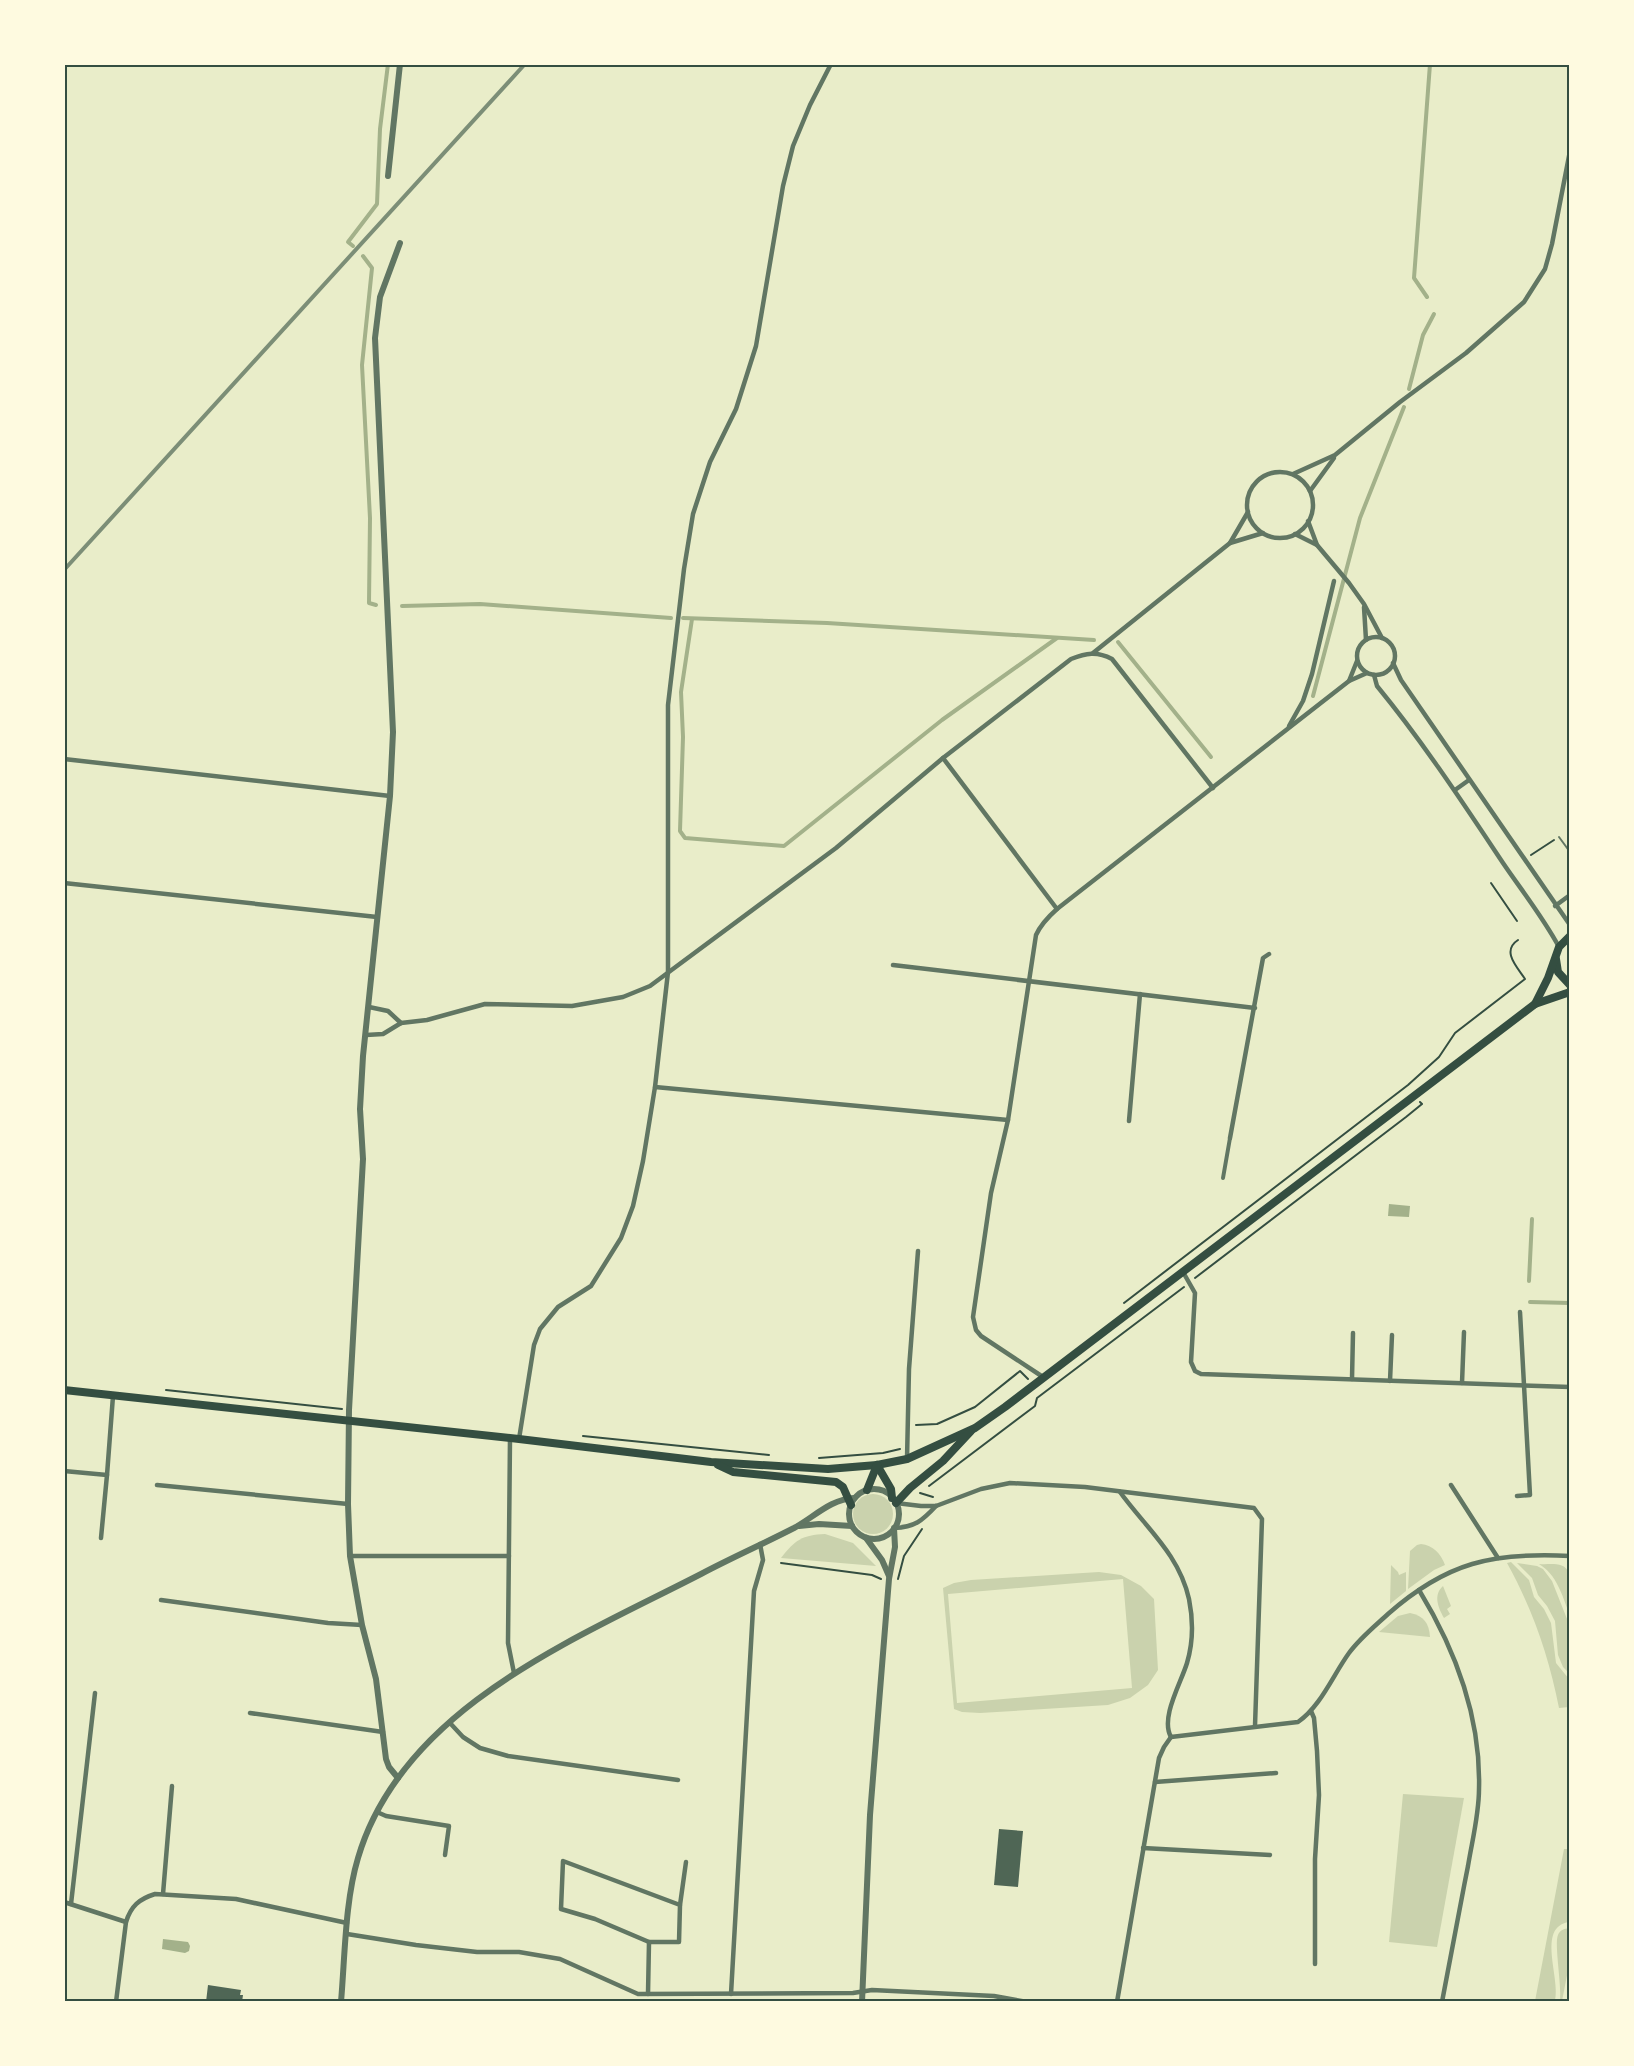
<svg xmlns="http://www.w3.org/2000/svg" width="1634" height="2066" viewBox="0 0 1634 2066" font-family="Jost,sans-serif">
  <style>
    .green { fill: #cad2ad; fill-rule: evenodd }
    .water { fill: #a3b18a }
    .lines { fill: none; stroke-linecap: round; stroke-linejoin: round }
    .stream { stroke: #a3b18a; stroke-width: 4 }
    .building { fill: #4f6655 }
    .path { stroke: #344e41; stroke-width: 2 }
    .service { stroke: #617663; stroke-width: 2 }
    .pedestrian { stroke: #617663; stroke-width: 4 }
    .minor { stroke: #617663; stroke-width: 4.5 }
    .tertiary { stroke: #617663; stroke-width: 6 }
    .primary { stroke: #344e41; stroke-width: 8 }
    .rail { stroke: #7c8e77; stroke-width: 4 }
    .neatline { fill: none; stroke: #344e41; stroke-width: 2 }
  </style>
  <rect width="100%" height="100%" fill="#e9edc9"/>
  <!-- green -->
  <g class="green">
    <circle cx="873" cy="1514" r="20"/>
    <path d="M 825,1534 L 853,1543 L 876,1566 L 781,1558 C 795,1540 802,1535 825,1534 Z"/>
    <path d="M 1421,1544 C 1433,1545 1441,1554 1445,1565 L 1434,1570 L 1408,1589 L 1410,1551 L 1417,1545 Z"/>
    <path d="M 1511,1562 L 1529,1580 L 1534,1597 L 1544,1609 L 1551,1623 L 1556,1663 L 1569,1679 L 1569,1707 L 1559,1708 C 1549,1657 1533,1610 1507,1563 Z"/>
    <path d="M 1517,1563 L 1537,1566 L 1543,1569 L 1552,1581 L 1569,1624 L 1569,1673 L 1563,1667 L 1558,1655 L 1555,1621 L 1547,1606 L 1538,1595 L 1532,1578 Z"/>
    <path d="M 1539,1564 C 1551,1565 1564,1561 1569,1573 L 1569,1613 C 1562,1595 1557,1575 1539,1564 Z"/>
    <path d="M 1391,1565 L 1398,1572 L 1399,1575 L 1406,1572 L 1406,1591 L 1390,1604 Z"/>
    <path d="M 1099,1572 L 1121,1575 L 1141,1586 L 1154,1599 L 1158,1670 L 1148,1685 L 1130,1698 L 1108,1705 L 980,1713 L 962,1712 L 954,1709 L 943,1588 L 954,1583 L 971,1580 ZM 1123,1579 L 1132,1688 L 957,1703 L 948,1594 Z"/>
    <path d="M 1443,1586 L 1451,1606 L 1447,1609 L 1450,1614 L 1444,1618 C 1438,1607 1433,1595 1443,1586 Z"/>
    <path d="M 1410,1613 C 1424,1616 1429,1623 1430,1637 L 1379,1632 L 1398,1616 Z"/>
    <path d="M 1403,1794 L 1464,1798 L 1437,1947 L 1389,1942 Z"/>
    <path d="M 1564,1849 L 1569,1849 L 1569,1922 C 1536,1927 1561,1978 1555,2001 L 1535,2001 Z"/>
    <path d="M 1569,1928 L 1569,1965 L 1562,2001 L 1560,2001 C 1562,1987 1554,1943 1558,1935 C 1560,1930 1564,1929 1569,1928 Z"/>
  </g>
  <!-- water -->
  <g class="water">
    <path d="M 1389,1204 L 1410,1206 L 1409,1217 L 1388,1216 Z"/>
    <path d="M 163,1939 L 188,1942 L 190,1946 L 189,1951 L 185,1953 L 162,1949 Z"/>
  </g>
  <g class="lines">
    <!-- stream -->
    <g class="stream">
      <path d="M 353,246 L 348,242 L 377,204 L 380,129 L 388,64"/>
      <path d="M 363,256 L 372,268 L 362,365 L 370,518 L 369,603 L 376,605"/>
      <path d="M 1427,297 L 1414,278 L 1430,64"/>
      <path d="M 1409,389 L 1423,335 L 1434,314"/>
      <path d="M 402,606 L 480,604 L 671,618"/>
      <path d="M 683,618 L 827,623 L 1094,640"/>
      <path d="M 692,619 L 681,692 L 683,737 L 680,831 L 685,838 L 784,846 L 942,720 L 1057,638"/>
      <path d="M 1118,642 L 1211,757"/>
      <path d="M 1313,696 L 1360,518 L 1404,407"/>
      <path d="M 1529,1281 L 1532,1219"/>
      <path d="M 1530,1302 L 1570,1303"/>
    </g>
  </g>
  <!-- building -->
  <g class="building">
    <path d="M 999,1829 L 1023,1831 L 1018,1887 L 994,1885 Z"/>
    <path d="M 208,1985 L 241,1990 L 240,1995 L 243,1995 L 242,2002 L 206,2002 Z"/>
  </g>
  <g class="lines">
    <!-- path -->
    <g class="path">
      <path d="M 1531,855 L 1554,840"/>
      <path d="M 1491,883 L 1517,921"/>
      <path d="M 1195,1278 L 1406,1117 L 1422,1104 L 1420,1102"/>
      <path d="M 1124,1303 L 1408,1085 L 1439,1057 L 1455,1033 L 1525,979 C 1517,967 1501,951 1518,940"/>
      <path d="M 166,1390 L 342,1409"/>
      <path d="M 916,1425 L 937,1424 L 975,1407 L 1020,1371 L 1028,1379"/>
      <path d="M 583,1436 L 769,1455"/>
      <path d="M 819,1458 L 883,1453 L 900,1449"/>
      <path d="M 929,1486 L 1035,1406 L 1037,1398 L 1184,1287"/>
      <path d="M 920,1493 L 933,1497"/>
      <path d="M 781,1563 L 872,1575 L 881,1579"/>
      <path d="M 898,1579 L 904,1556 L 922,1529"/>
    </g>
    <!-- service -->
    <path class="service" d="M 1559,837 L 1570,852"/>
    <!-- pedestrian -->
    <path class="pedestrian" d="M 1223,1178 L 1230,1138"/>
    <!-- minor -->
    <g class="minor">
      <circle cx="1280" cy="505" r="33"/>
      <path d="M 1293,474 L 1335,455 L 1400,402 L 1466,353 L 1524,302 L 1545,269 L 1552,244 L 1570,151"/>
      <path d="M 1310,491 L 1334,458"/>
      <path d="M 1308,521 L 1317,545 L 1349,583 L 1364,604 L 1382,638"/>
      <path d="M 1295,534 L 1317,545"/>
      <path d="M 1230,543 L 1248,512"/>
      <path d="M 1364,607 L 1366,640"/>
      <circle cx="1376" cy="656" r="19"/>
      <path d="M 1093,653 L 1230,543 L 1263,533"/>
      <path d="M 1393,663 L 1401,680 L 1570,925"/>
      <path d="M 1374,675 L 1377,686 C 1423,742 1463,803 1503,863 C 1522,891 1543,917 1559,947"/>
      <path d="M 1349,681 L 1357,661"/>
      <path d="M 1289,726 L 1303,701 L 1312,674 L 1334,581"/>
      <path d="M 943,758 L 1057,909"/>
      <path d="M 64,759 L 390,796"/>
      <path d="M 1455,790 L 1469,780"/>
      <path d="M 64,883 L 377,917"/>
      <path d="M 1555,906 L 1570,895"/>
      <path d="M 893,965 L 1255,1008"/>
      <path d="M 369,1007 L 388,1011 L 401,1023"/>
      <path d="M 366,1035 L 383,1034 L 401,1023 L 427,1020 L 485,1004 L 572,1006 L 623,997 L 650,986 L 836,848 L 943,758 L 1071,659 C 1086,653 1097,651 1112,659 L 1213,788"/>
      <path d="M 655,1087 L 1008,1120"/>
      <path d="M 1129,1121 L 1140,994"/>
      <path d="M 1230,1138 L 1263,958 L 1269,954"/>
      <path d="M 1183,1272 L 1195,1293 L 1191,1362 L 1195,1371 L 1201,1374 L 1570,1387"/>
      <path d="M 1043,1377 L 981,1336 L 976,1330 L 973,1317 L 991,1193 L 1008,1120 L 1036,935 C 1041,924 1048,917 1057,909 L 1349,681 L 1367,673"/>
      <path d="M 1352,1379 L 1353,1333"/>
      <path d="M 1390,1381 L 1392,1335"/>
      <path d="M 1462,1383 L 1464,1332"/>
      <path d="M 510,1438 L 508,1643 L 514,1673"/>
      <path d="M 519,1439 L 534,1345 L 540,1329 L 558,1307 L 591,1286 L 621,1238 L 633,1206 L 643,1161 L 655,1087 L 668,972 L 668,705 L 684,569 L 693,514 L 710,462 L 736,409 L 756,346 L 783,186 L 793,146 L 810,105 L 831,64"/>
      <path d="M 907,1459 L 909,1369 L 918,1251"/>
      <path d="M 64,1471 L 107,1475 L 113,1396"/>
      <path d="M 157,1485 L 348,1504"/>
      <path d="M 1451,1485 L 1498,1558"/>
      <path d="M 1120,1492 C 1146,1528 1179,1554 1189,1599 C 1193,1619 1193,1643 1187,1663 C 1181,1683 1160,1718 1171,1737"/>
      <path d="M 1517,1496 L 1530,1495 L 1520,1312"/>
      <path d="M 896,1503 L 921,1506 L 936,1506 L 981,1489 L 1010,1483 L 1085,1487 L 1254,1508 L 1262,1519 L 1255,1726"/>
      <path d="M 894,1528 C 915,1527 922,1521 936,1506"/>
      <path d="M 101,1538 L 107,1475"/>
      <path d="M 350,1556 L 509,1556"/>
      <path d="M 1419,1590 C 1455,1649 1481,1718 1479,1789 C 1479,1815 1472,1841 1468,1866 C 1459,1911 1451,1956 1442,2002"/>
      <path d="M 161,1600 L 328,1623 L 362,1625"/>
      <path d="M 1311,1711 L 1314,1718 L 1317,1751 L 1319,1795 L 1315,1859 L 1315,1964"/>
      <path d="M 250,1713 L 383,1732"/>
      <path d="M 450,1723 L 463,1737 L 480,1748 L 508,1756 L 678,1780"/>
      <path d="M 1171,1737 L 1298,1722 C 1321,1706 1333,1675 1349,1653 C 1360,1638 1375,1626 1388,1614 C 1447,1562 1493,1552 1570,1556"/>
      <path d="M 1155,1782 L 1276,1773"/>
      <path d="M 377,1812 L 386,1816 L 449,1826 L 445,1855"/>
      <path d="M 1143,1848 L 1270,1855"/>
      <path d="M 563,1861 L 680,1905 L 679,1942 L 649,1942 L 595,1919 L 561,1909 Z"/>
      <path d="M 163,1894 L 172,1786"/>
      <path d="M 64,1902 L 126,1922"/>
      <path d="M 71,1904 L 95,1693"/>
      <path d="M 680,1905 L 686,1862"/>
      <path d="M 347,1934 L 416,1945 L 477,1952 L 519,1952 L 560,1959 L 638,1994 L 853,1993 L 872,1990 L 994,1996 L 1027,2002"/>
      <path d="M 648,1994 L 649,1942"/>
      <path d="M 731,1994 L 754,1591 L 763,1560 L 760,1544"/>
      <path d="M 116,2002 L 126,1922 C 131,1906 139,1899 155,1894 L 236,1899 L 347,1923"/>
      <path d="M 1117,2002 L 1159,1758 L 1164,1747 L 1171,1737"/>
    </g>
    <!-- tertiary -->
    <g class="tertiary">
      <path d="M 388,176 L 400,64"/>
      <circle cx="874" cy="1514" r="25"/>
      <path d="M 799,1526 L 819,1524 L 852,1526"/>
      <path d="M 866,1538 L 882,1560 L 889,1576"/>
      <path d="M 398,1778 L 389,1767 L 386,1759 L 376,1679 L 362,1625 L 350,1556 L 348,1504 L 349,1410 L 363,1159 L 360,1109 L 363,1056 L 390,796 L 393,732 L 375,338 L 380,297 L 400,243"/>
      <path d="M 341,2002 C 345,1956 345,1901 358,1858 C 402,1708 575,1639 701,1574 C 731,1558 763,1544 794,1528 C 814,1517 831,1499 854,1498"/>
      <path d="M 862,2002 L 870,1815 L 889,1579 L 895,1547 L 894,1528"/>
    </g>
    <!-- primary -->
    <g class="primary">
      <path d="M 1556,959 L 1558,972 L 1570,985"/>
      <path d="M 1535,1004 L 1548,978 L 1559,947 L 1570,936"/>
      <path d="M 64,1390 L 519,1439 L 711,1462 L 828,1469 L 877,1465 L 907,1459 L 975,1428 L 1005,1407 L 1535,1004 L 1570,992"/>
      <path d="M 718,1465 L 733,1472 L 836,1482 L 843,1487 L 851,1505"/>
      <path d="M 877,1465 L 891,1489 L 892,1498"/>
      <path d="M 867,1490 L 877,1465"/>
      <path d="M 896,1503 L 910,1488 L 943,1461 L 971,1431"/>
    </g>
    <!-- rail -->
    <path class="rail" d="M 64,570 L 525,64"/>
  </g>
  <!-- border -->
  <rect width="1634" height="2066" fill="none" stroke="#fefae0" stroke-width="132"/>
  <rect x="66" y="66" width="1502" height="1934" class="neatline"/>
</svg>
